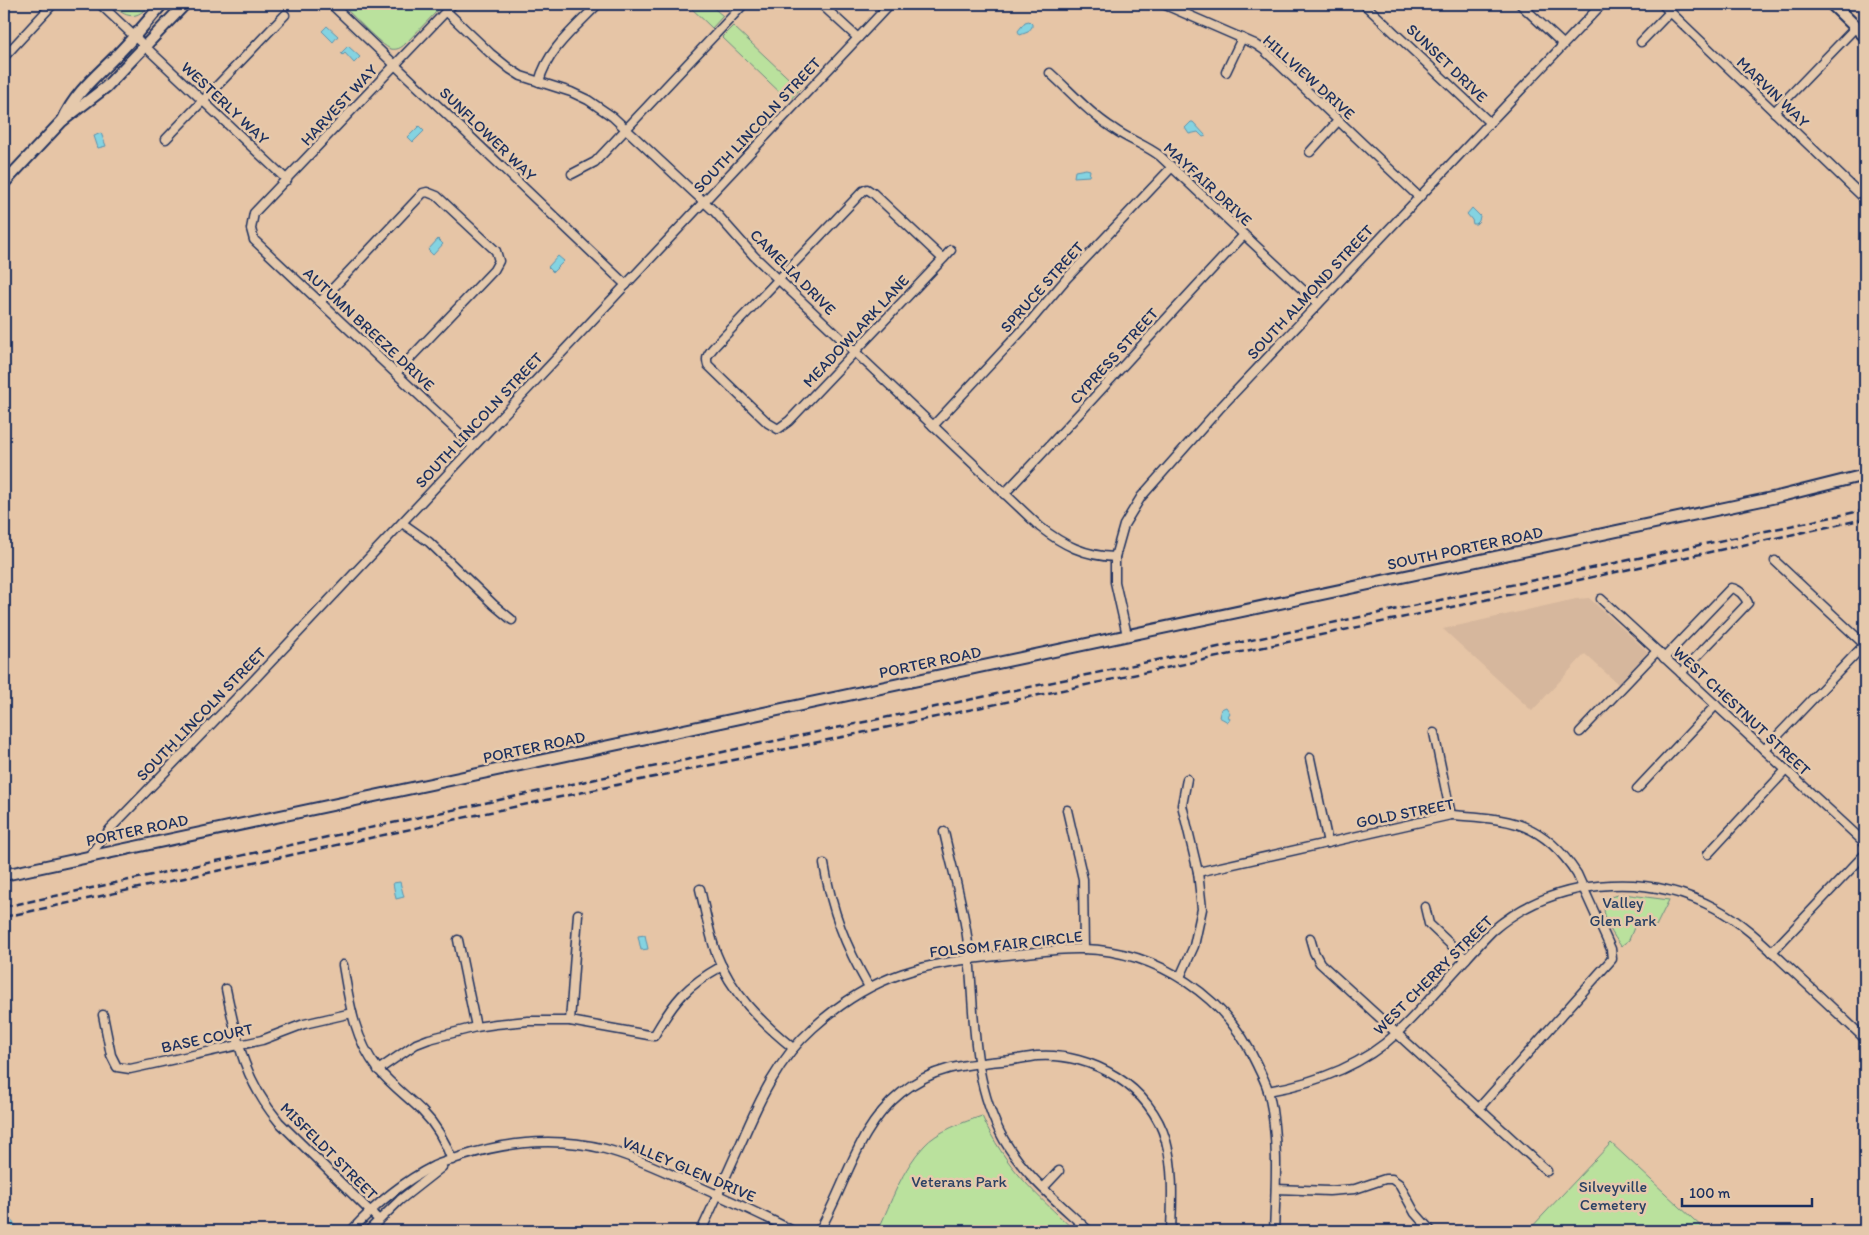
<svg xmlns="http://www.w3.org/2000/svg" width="1869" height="1235" viewBox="0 0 1869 1235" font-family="Itim,sans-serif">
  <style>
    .built { fill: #d6b79d }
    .green { fill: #bae19d; stroke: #6a887e }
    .water { fill: #84d3e1; stroke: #5a91ad }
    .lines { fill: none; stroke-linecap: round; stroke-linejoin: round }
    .minor-casing { stroke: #1b2f5e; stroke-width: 11 }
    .tertiary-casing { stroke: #1b2f5e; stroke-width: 14 }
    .secondary-casing { stroke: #1b2f5e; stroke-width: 15 }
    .minor { stroke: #e5c9ac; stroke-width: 8 }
    .tertiary { stroke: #e5c9ac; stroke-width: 10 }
    .secondary { stroke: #e5c9ac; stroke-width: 11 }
    .rail { stroke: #1b2f5e; stroke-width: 2.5; stroke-dasharray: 8 4; stroke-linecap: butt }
    .labels { text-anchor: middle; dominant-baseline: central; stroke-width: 5; stroke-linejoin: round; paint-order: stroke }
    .street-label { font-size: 16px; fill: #1b2f5e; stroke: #e5c9ac }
    .park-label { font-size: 16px; fill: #2b4164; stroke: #e5c9ac }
  </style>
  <rect width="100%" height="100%" fill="#e6c5a6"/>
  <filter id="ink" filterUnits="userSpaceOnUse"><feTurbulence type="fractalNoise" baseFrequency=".02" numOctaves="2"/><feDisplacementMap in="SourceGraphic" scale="10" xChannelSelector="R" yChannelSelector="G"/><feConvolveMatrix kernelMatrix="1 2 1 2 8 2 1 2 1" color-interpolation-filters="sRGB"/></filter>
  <g filter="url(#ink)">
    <!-- built -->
    <path class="built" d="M 1589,598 L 1648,652 L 1618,684 L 1585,654 L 1532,711 L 1443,629 L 1576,599 Z"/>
    <!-- green -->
    <g class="green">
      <path d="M 111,4 L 120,4 L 124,7 L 135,6 L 137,4 L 151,4 C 136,20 127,19 111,4 Z"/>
      <path d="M 341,4 L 444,4 L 405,44 C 401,48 397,50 391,49 C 381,46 351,13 341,4 Z"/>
      <path d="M 687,4 L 709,4 L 723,16 L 712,28 Z"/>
      <path d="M 733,26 L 800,89 L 789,101 L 722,37 Z"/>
      <path d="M 1623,894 L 1669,900 L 1656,926 L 1644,921 L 1640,927 L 1635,925 L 1629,940 L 1621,946 C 1613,935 1604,921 1604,907 L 1610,897 Z"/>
      <path d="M 982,1116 C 1005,1168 1035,1193 1075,1231 L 878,1231 C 891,1202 902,1169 924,1146 C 937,1131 964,1122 982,1116 Z"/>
      <path d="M 1611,1143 L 1706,1231 L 1528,1231 Z"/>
    </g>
    <!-- water -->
    <g class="water">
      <path d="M 1029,21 L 1032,24 L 1032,27 L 1028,32 L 1020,35 L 1018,31 L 1025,22 Z"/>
      <path d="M 327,26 L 338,36 L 333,42 L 322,31 Z"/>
      <path d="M 348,46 L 360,57 L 354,63 L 345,53 L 343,55 L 341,53 Z"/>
      <path d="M 1191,122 L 1193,122 L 1206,136 L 1203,137 L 1198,132 L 1189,134 L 1185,128 Z"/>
      <path d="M 419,126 L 424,131 L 413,142 L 408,137 Z"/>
      <path d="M 101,133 L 106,146 L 98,148 L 94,136 Z"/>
      <path d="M 1086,169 L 1090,170 L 1089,176 L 1074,177 L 1075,171 Z"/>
      <path d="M 1472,208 L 1480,216 L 1479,221 L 1476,224 L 1473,224 L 1472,220 L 1467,214 Z"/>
      <path d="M 438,239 L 443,244 L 433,255 L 428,250 Z"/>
      <path d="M 558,256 L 564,261 L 553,272 L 548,267 Z"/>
      <path d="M 1226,707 L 1230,713 L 1228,716 L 1230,719 L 1228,722 L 1219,717 L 1221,709 Z"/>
      <path d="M 400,882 L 404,897 L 396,899 L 393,883 Z"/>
      <path d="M 645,935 L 648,949 L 641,950 L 638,936 Z"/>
      <path d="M 4,1214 L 22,1231 L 4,1231 Z"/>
    </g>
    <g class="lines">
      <!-- minor casing -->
      <g class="minor-casing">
        <g id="minor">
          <path d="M 100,4 L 287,180"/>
          <path d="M 331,4 L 626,285"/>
          <path d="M 453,4 L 254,213 L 251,229 L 254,240 L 473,446"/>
          <path d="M 821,4 L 858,38"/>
          <path d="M 1163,4 L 1255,44 L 1264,50 L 1419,197"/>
          <path d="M 1364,4 L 1489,122"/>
          <path d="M 1520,4 L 1563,44"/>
          <path d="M 1662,4 L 1865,199"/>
          <path d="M 446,11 L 490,53 L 510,69 L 521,76 L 571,92 L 588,100 L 613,117 L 715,212 L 754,256 L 778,279 L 1040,527 C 1063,545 1085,556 1115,557"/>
          <path d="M 1641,42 L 1670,12"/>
          <path d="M 4,57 L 53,4"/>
          <path d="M 1226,72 L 1242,38"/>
          <path d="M 1050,73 C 1071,92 1090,114 1114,129 C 1129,140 1146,145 1160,156 L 1318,304"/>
          <path d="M 539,82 C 547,50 576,27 598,4"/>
          <path d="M 1774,112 L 1856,27"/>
          <path d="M 166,139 L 285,15"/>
          <path d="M 1310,152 L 1338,121"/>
          <path d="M 572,174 L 595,162 L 744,4"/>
          <path d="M 943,259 L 873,193 L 867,189 L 863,191 L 714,347 C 709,353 705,357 708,365 L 768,423 L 778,429 L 789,421 L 943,259 L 951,250"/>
          <path d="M 320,302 L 423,193 L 427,192 L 437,196 L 496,251 L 499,261 L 494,270 L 396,373"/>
          <path d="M 933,426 L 1028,324 L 1067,278 L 1172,167"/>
          <path d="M 1004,494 C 1085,409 1163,321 1244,235"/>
          <path d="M 402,523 L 429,542 L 494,605 L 512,620"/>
          <path d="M 1775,561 L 1865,645"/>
          <path d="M 1601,599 L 1865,843"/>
          <path d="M 1127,635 L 1115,582 L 1115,557 L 1124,525 L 1141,497 L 1219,409 L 1602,4"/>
          <path d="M 1664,658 L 1731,588 C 1739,589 1744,595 1748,603 L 1681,673"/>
          <path d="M 1580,732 L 1657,651"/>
          <path d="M 1434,733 L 1451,815"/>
          <path d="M 1764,750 L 1865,644"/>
          <path d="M 1310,758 L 1328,843"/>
          <path d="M 1637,789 L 1716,705"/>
          <path d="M 1067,810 L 1083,879 L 1084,949"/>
          <path d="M 944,832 C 952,869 964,906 968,944 C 975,1010 970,1080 1004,1140 C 1025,1176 1059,1203 1089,1231"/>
          <path d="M 1708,854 L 1786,770"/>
          <path d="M 90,855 L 111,828 L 252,682 L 890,4"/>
          <path d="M 824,864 C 832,912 845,945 869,987"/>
          <path d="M 1198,872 L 1451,815 C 1509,819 1543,821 1577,874 L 1611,949 L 1612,959 L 1479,1108"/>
          <path d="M 700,889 C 705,910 709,932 716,953 C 731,993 761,1022 793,1048"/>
          <path d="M 1425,907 L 1429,924 L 1466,959"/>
          <path d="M 1310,938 L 1314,952 L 1320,963 L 1547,1171"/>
          <path d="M 458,940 L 476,1027"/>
          <path d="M 1772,952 L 1865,854"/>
          <path d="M 343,965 C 349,1001 354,1039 378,1069 C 391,1085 408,1097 422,1111 C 436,1125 445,1141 452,1160"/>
          <path d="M 1180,977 L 1194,946 L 1202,909 L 1198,872 L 1182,805 L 1187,779"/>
          <path d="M 226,989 C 237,1041 244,1080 279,1122 L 379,1220"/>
          <path d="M 103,1015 L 111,1055 L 117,1067 L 130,1069 L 262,1040 L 304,1024 L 352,1013"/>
          <path d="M 570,1021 L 578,914"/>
          <path d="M 378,1070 L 416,1044 L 429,1039 L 476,1027 L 496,1024 L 528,1021 L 570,1021 L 654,1036 C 674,1001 686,986 722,966"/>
          <path d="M 1268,1091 C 1315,1083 1362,1066 1397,1033 C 1420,1011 1442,985 1464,961 C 1473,951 1482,941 1492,931 C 1553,878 1645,871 1715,908 C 1740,921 1762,942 1783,962 C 1810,987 1838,1013 1865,1039"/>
          <path d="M 1043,1188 L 1059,1171"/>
          <path d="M 1276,1189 L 1329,1191 L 1355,1189 L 1385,1179 L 1392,1179 L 1399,1184 L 1415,1213 L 1431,1231"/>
          <path d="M 351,1231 C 375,1205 402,1182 434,1166 C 443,1162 454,1159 463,1156 C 510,1141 557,1137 605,1149 C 636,1157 665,1172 693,1184 C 727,1199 761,1214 793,1231"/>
          <path d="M 368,1231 L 400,1200 L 442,1167"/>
          <path d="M 701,1231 C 715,1202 727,1173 741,1143 C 759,1101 778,1059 813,1028 C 874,972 926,963 1006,955 C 1031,953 1058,948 1083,949 C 1158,951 1227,997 1257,1065 C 1261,1074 1267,1084 1269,1094 C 1279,1139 1276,1185 1274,1231"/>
          <path d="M 819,1231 C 847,1184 856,1129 901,1093 C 935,1065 970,1064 1011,1060 C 1020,1059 1029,1057 1037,1056 C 1092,1052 1151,1087 1166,1141 C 1174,1170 1172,1201 1171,1231"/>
        </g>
      </g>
      <!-- tertiary casing -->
      <g class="tertiary-casing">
        <g id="tertiary">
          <path d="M 63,120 C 74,94 96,76 115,57 C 132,40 147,22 162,4"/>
          <path d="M 4,183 L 62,121 L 106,87 L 185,4"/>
          <path d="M 4,875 L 1781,496 L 1865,475"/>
        </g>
      </g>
      <!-- secondary casing -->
      <g class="secondary-casing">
        <path id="secondary" d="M 1832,4 L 1865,36"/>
      </g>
      <!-- minor -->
      <use href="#minor" class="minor"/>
      <!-- tertiary -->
      <use href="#tertiary" class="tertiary"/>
      <!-- secondary -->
      <use href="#secondary" class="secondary"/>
      <!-- rail -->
      <g class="rail">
        <path d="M 4,907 L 619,774 L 1865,510"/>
        <path d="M 4,917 L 476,815 L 1865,519"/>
      </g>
    </g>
  </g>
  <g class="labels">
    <!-- street labels -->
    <g class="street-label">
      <text transform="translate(1447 63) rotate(44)">SUNSET DRIVE</text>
      <text transform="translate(1309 77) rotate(42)">HILLVIEW DRIVE</text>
      <text transform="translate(1773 92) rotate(44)">MARVIN WAY</text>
      <text transform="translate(225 103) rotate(43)">WESTERLY WAY</text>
      <text transform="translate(339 105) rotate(-47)">HARVEST WAY</text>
      <text transform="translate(757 125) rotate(-47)">SOUTH LINCOLN STREET</text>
      <text transform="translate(488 134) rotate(44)">SUNFLOWER WAY</text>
      <text transform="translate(1208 184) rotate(43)">MAYFAIR DRIVE</text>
      <text transform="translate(793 272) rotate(45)">CAMELIA DRIVE</text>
      <text transform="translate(1042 287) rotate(-48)">SPRUCE STREET</text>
      <text transform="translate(1310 292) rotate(-47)">SOUTH ALMOND STREET</text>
      <text transform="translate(369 329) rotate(43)">AUTUMN BREEZE DRIVE</text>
      <text transform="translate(856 331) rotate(-47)">MEADOWLARK LANE</text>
      <text transform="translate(1114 356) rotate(-48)">CYPRESS STREET</text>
      <text transform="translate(479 420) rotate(-47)">SOUTH LINCOLN STREET</text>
      <text transform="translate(1465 548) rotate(-12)">SOUTH PORTER ROAD</text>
      <text transform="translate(930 662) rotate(-12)">PORTER ROAD</text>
      <text transform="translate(1742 711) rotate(43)">WEST CHESTNUT STREET</text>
      <text transform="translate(201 714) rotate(-46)">SOUTH LINCOLN STREET</text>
      <text transform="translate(534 747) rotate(-12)">PORTER ROAD</text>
      <text transform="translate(1405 813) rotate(-11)">GOLD STREET</text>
      <text transform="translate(137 830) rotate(-12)">PORTER ROAD</text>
      <text transform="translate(1006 944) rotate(-6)">FOLSOM FAIR CIRCLE</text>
      <text transform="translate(1433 975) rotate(-45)">WEST CHERRY STREET</text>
      <text transform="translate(207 1038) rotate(-12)">BASE COURT</text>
      <text transform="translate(329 1151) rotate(45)">MISFELDT STREET</text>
      <text transform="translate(689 1169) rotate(23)">VALLEY GLEN DRIVE</text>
    </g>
    <!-- park labels -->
    <g class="park-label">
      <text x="1623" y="902">Valley<tspan x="1623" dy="18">Glen Park</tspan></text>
      <text x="959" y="1181">Veterans Park</text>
      <text x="1613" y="1186">Silveyville<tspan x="1613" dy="18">Cemetery</tspan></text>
    </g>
  </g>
  <!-- margin -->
  <rect width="1869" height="1235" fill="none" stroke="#e5c9ac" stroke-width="20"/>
  <rect x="10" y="10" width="1849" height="1215" fill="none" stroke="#1b2f5e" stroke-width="2" filter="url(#ink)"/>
  <!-- scale -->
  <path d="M1682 1198v8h130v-8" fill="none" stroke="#1b2f5e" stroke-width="2.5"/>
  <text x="1689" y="1198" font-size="15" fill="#1b2f5e" stroke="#e5c9ac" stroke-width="4" paint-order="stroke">100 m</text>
</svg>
